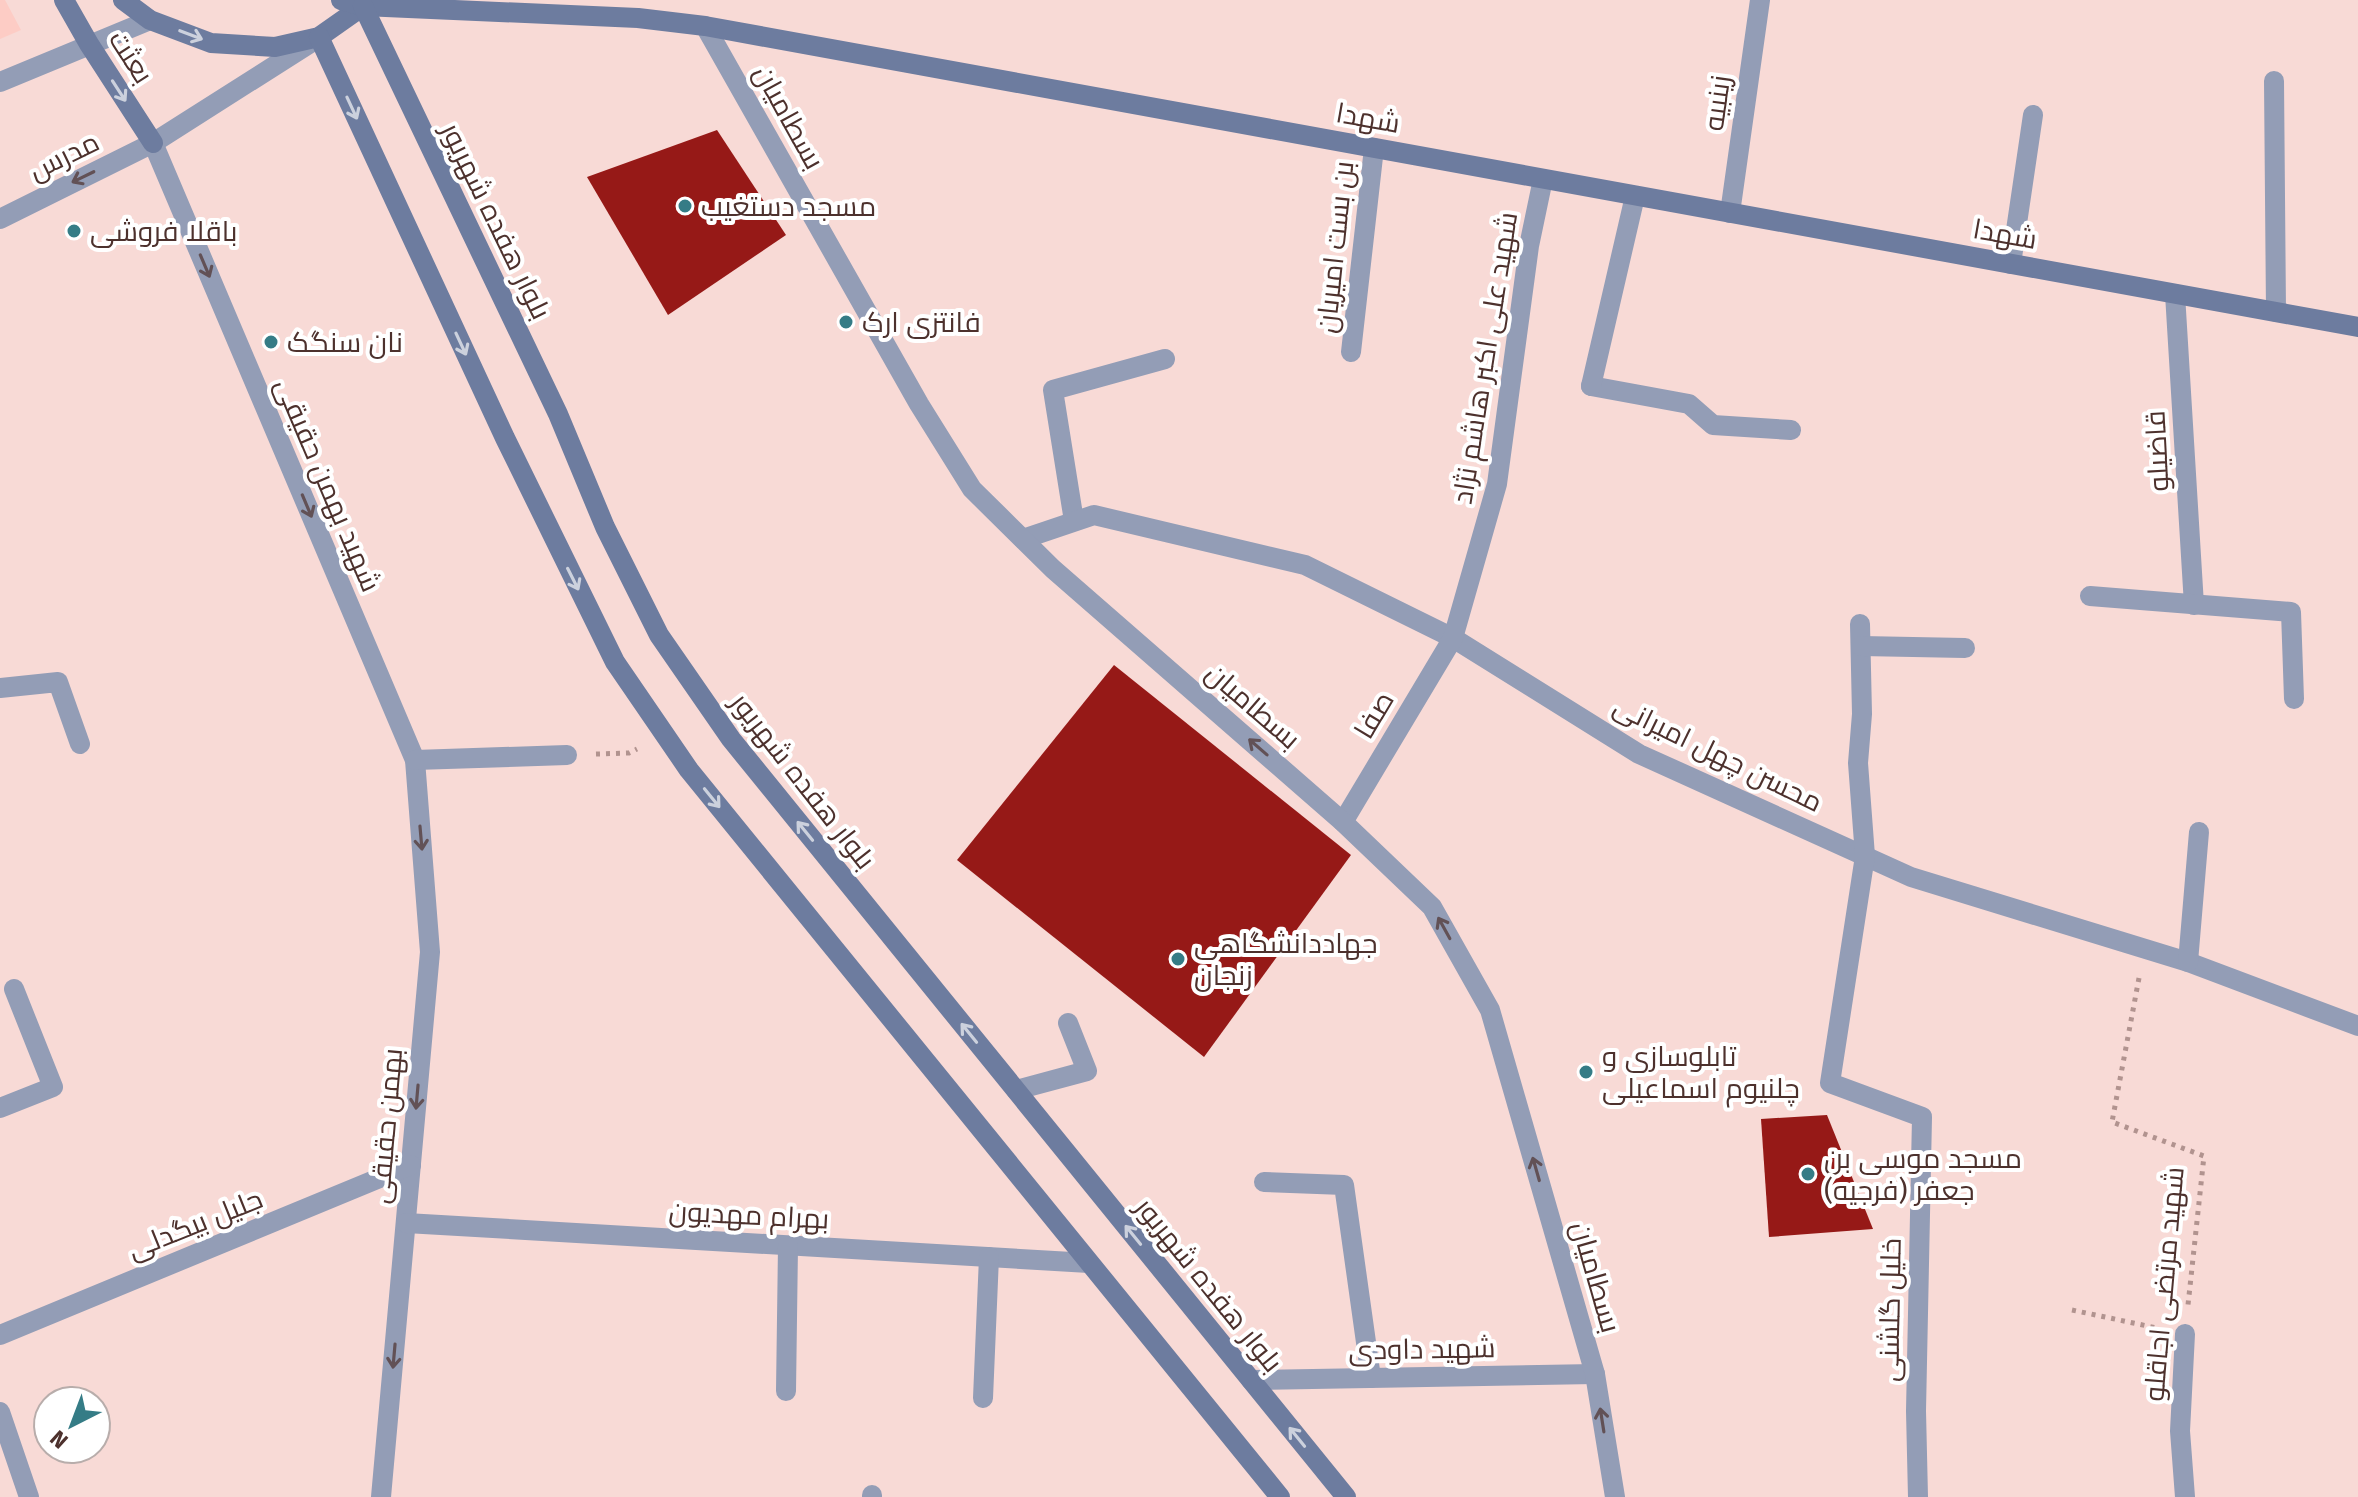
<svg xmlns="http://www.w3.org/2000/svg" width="2358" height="1497" viewBox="0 0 2358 1497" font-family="'Fira Sans',Cairo,sans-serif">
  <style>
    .built { fill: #fdccc5 }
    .building { fill: #961917 }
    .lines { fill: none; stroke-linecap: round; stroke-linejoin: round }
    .path { stroke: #b1938f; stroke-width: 5; stroke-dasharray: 4 6; stroke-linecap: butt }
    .service { stroke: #939db6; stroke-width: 20 }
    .minor { stroke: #939db6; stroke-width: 20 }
    .tertiary { stroke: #939db6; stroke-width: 20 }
    .secondary { stroke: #6d7c9f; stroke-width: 20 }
    .oneway { stroke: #ccd1dd }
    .oneway2 { stroke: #625156 }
    .poi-dot { fill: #357c86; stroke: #fff; stroke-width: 3 }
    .labels { text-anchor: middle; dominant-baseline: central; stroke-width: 8; stroke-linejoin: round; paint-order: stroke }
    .street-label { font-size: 28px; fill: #4d312d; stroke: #fff }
    .poi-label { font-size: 28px; fill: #4d312d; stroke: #fff; text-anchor: start }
  </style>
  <rect width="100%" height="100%" fill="#f8dad6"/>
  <!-- built -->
  <path class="built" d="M 0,0 L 5,0 L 21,30 L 0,39 Z"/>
  <!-- building -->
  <g class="building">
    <path d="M 717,130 L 786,235 L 668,315 L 587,177 Z"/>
    <path d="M 1114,665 L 1351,855 L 1204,1057 L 957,860 Z"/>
    <path d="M 1827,1115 L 1873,1229 L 1769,1237 L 1761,1119 Z"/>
  </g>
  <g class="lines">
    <!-- path -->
    <g class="path">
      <path d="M 596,754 L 629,753 L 637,749"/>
      <path d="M 2139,978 L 2112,1122 L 2204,1156 L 2188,1305"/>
      <path d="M 2072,1310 L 2157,1328"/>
    </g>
    <!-- service -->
    <path class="service" d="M 1591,386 L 1689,404 L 1713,425 L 1791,430"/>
    <!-- minor -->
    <g class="minor">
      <path d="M 2274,81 L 2276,312"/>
      <path d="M 0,82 L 150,20"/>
      <path d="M 153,143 L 415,760 L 430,952 L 381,1497"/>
      <path d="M 1730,213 L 1760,0"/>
      <path d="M 2011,264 L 2033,115"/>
      <path d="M 2175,294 L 2194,605"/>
      <path d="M 1351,352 L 1374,148"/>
      <path d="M 1591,386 L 1635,196"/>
      <path d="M 1074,521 L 1053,390 L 1165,359"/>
      <path d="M 1023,539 L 1094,515 L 1305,565 L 1453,638 L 1639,754 L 1911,877 L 2188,962 L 2358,1026"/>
      <path d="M 2090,596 L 2291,612 L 2294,699"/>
      <path d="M 1860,624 L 1862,714 L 1858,763 L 1865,856 L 1830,1083 L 1922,1117 L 1916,1411 L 1918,1497"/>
      <path d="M 1861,646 L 1965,648"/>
      <path d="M 0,688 L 58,682 L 80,744"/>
      <path d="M 415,760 L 567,755"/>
      <path d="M 1343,822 L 1453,638 L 1497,484 L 1529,246 L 1543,179"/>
      <path d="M 2188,962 L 2199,832"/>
      <path d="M 1016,1090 L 1087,1071 L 1068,1023"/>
      <path d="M 0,1108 L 53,1087 L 14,989"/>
      <path d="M 1264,1182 L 1344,1185 L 1371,1378"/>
      <path d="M 406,1223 L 1089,1263"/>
      <path d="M 0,1335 L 411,1165"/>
      <path d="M 1251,1380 L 1595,1374"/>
      <path d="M 786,1391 L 788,1246"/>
      <path d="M 983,1398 L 989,1257"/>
      <path d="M 0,1412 L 29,1497"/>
      <path d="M 872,1497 L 872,1495"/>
      <path d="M 2185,1497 L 2180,1431 L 2185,1334"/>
    </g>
    <!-- tertiary -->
    <g class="tertiary">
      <path d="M 705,26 L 919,404 L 972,489 L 1053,569 L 1343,822 L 1432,907 L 1490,1010 L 1595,1374 L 1615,1497"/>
      <path d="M 0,219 L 153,143 L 315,40"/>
    </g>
    <!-- secondary -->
    <g class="secondary">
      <path d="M 64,0 L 89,44 L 153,143"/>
      <path d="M 123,0 L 150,20 L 211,43 L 275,47 L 319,37 L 363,6"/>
      <path d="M 341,0 L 363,6 L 638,18 L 705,26 L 2358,327"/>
      <path d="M 363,6 L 558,414 L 605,527 L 659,635 L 731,739 L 1346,1497"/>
      <path d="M 319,37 L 505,438 L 615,662 L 689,770 L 1280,1497"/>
    </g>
  </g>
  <!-- one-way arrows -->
  <defs><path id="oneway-shaft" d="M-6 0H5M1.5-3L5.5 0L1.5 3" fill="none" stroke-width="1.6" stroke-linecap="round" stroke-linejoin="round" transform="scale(2)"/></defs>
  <g class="oneway">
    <use href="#oneway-shaft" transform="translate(191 35) rotate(21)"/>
    <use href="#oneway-shaft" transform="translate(119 91) rotate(57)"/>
    <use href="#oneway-shaft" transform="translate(352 108) rotate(65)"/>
    <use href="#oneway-shaft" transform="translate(461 344) rotate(65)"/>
    <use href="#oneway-shaft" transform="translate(573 579) rotate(63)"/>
    <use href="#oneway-shaft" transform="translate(712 798) rotate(51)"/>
    <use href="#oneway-shaft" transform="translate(805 831) rotate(-129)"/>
    <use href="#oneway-shaft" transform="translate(969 1033) rotate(-129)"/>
    <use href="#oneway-shaft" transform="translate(1133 1235) rotate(-129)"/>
    <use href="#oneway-shaft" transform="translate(1297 1437) rotate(-129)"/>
  </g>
  <g class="oneway2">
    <use href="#oneway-shaft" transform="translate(83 177) rotate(154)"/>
    <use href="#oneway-shaft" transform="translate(205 266) rotate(67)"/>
    <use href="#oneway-shaft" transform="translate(307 506) rotate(67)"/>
    <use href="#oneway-shaft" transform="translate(1258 747) rotate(-139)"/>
    <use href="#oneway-shaft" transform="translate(421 838) rotate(85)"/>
    <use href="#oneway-shaft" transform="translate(1444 928) rotate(-119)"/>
    <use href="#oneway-shaft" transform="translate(417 1097) rotate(95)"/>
    <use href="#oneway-shaft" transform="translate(1536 1169) rotate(-106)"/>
    <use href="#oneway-shaft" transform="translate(394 1356) rotate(95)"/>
    <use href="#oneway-shaft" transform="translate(1602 1420) rotate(-99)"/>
  </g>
  <!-- markers -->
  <g class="poi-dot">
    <circle cx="685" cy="206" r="8"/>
    <circle cx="74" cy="231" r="8"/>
    <circle cx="846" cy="322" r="8"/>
    <circle cx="271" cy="342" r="8"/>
    <circle cx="1178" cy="959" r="8"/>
    <circle cx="1586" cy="1072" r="8"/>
    <circle cx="1808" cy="1174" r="8"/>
  </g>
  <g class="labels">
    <!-- street labels -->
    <g class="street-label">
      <text transform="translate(131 57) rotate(57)">بعثت</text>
      <text transform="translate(1717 103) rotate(-82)">زینبیه</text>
      <text transform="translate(789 117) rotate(61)">بسطامیان</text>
      <text transform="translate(1368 118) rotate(10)">شهدا</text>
      <text transform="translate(64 156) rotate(-26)">مدرس</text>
      <text transform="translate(496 221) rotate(64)">بلوار هفده شهریور</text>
      <text transform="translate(2005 234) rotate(10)">شهدا</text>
      <text transform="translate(1335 247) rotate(-84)">بن بست امیریان</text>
      <text transform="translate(1485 358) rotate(-81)">شهید علی اکبر هاشم نژاد</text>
      <text transform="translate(2157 451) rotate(-93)">قاضیلو</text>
      <text transform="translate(328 485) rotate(67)">شهید بهمن حقیقی</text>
      <text transform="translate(1253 706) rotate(41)">بسطامیان</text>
      <text transform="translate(1374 715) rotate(-59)">صفا</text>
      <text transform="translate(1718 754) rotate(26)">محسن چهل امیرانی</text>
      <text transform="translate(803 781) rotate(52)">بلوار هفده شهریور</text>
      <text transform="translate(386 1126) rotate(-85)">بهمن حقیقی</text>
      <text transform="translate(749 1215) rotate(3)">بهرام مهدیون</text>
      <text transform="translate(195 1224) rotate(-22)">جلیل بیگدلی</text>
      <text transform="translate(1596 1277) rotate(74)">بسطامیان</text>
      <text transform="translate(2164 1284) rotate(-85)">شهید مرتضی اجاقلو</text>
      <text transform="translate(1209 1285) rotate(51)">بلوار هفده شهریور</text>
      <text transform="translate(1890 1310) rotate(-89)">خلیل گلشنی</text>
      <text transform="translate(1422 1349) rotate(-1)">شهید داودی</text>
    </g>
    <!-- poi labels -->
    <g class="poi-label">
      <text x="701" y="206">مسجد دستغیب</text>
      <text x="90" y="231">باقلا فروشی</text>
      <text x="862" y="322">فانتزی ارک</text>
      <text x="287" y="342">نان سنگک</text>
      <text x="1194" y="943">جهاددانشگاهی<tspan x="1194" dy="32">زنجان</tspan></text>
      <text x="1602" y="1056">تابلوسازی و<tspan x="1602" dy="32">چلنیوم اسماعیلی</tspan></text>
      <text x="1824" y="1158">مسجد موسی بن<tspan x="1824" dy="32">جعفر (فرجیه)</tspan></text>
    </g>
  </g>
  <!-- north arrow -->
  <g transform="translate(72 1425) rotate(222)"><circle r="38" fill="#ffffff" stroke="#b8adab" stroke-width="2"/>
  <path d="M0-6L14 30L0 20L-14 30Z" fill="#357c86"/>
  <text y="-12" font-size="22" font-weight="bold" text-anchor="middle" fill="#4d312d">N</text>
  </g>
</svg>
